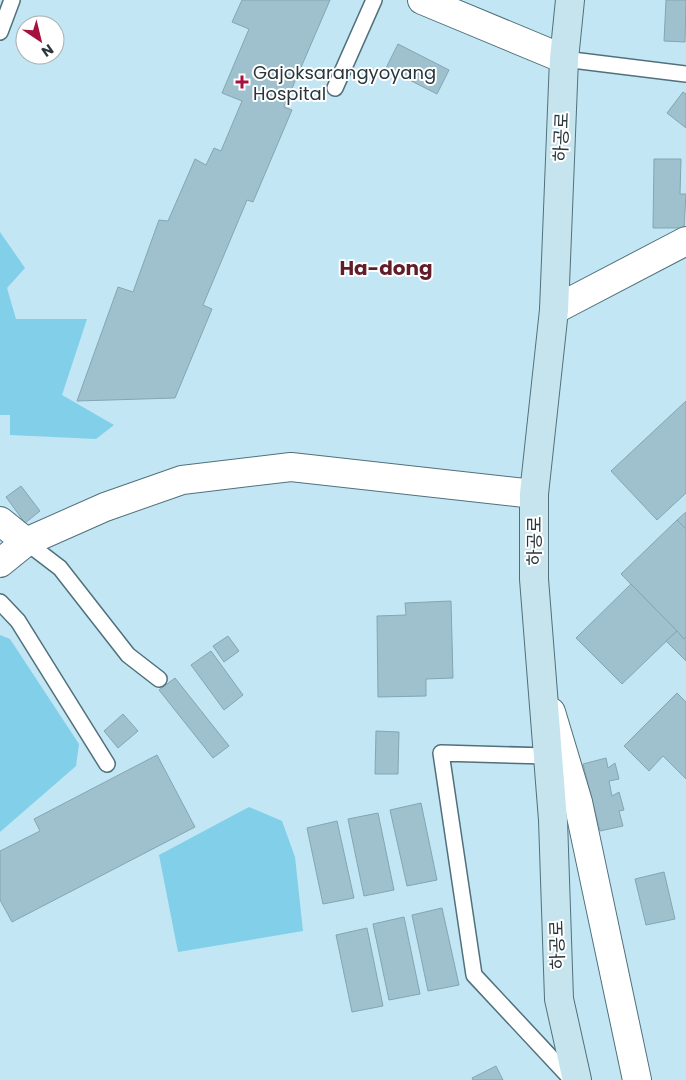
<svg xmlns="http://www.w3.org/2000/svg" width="686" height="1080" viewBox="0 0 686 1080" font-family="Poppins,'Noto Sans KR',sans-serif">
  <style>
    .green { fill: #82cfea }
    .building { fill: #9ec1cd; stroke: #84a6b3 }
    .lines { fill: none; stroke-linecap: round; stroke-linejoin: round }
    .lane-casing { stroke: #50717c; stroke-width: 18 }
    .street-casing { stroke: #50717c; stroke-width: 30 }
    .secondary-casing { stroke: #50717c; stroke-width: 30 }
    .lane { stroke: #fff; stroke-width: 15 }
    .street { stroke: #fff; stroke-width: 28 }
    .secondary { stroke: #c6e4ed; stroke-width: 28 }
    .poi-dot { fill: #a7103f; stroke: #fff; stroke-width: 2 }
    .labels { text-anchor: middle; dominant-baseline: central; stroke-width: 4; stroke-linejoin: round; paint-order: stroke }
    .poi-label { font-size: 18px; fill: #29373c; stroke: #fff; text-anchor: start }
    .street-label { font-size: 18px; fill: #29373c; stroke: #fff }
    .quarter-label { font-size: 20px; font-weight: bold; fill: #621d2b; stroke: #fff }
  </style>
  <rect width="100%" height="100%" fill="#c2e6f3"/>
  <!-- green -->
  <g class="green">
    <path d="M 0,232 L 25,268 L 7,288 L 16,319 L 87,319 L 62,395 L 114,425 L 96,439 L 10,435 L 10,415 L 0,415 Z"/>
    <path d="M 0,635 L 10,639 L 79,744 L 76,766 L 0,832 Z"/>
    <path d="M 249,807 L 282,821 L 295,857 L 303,931 L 178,952 L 159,855 Z"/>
  </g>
  <!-- building -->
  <g class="building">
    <path d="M 242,0 L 330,0 L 284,107 L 292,110 L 253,202 L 247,200 L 203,305 L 212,309 L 175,398 L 77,401 L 118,287 L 133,292 L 159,220 L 168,221 L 195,159 L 206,165 L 214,148 L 221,151 L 242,101 L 222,93 L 249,29 L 232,22 Z"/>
    <path d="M 666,0 L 686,0 L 685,42 L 664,41 Z"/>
    <path d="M 398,44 L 449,70 L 437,94 L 386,68 Z"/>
    <path d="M 683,92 L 686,94 L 686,128 L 667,113 Z"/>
    <path d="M 654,159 L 681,159 L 680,194 L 686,194 L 684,228 L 653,228 Z"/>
    <path d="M 686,401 L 686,493 L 657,520 L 611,471 Z"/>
    <path d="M 21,486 L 40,511 L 25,523 L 6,497 Z"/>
    <path d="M 686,512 L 686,529 L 677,520 Z"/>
    <path d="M 677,520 L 686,529 L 686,637 L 684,639 L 621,574 Z"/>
    <path d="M 631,584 L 677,631 L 622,684 L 576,638 Z"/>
    <path d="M 451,601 L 453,678 L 426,679 L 426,696 L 378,697 L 377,616 L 406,615 L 405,603 Z"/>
    <path d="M 677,631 L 684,639 L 686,637 L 686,661 L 666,641 Z"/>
    <path d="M 228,636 L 239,651 L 224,662 L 213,646 Z"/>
    <path d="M 211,651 L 243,695 L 224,710 L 191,665 Z"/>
    <path d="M 175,678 L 229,746 L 213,758 L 159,690 Z"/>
    <path d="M 677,693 L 686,702 L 686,779 L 663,756 L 649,771 L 624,746 Z"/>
    <path d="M 123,714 L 138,731 L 118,748 L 104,731 Z"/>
    <path d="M 376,731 L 399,732 L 398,774 L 375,774 Z"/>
    <path d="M 157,755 L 195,827 L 12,922 L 0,900 L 0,851 L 40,831 L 34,819 Z"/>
    <path d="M 606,758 L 608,768 L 615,763 L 619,779 L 609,781 L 612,796 L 619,792 L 624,810 L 619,811 L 623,826 L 600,831 L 583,764 Z"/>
    <path d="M 421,803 L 437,880 L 407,886 L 390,810 Z"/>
    <path d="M 378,813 L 394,890 L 364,896 L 348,819 Z"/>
    <path d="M 337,821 L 354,898 L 323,904 L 307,828 Z"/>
    <path d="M 664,872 L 675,919 L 646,925 L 635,879 Z"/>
    <path d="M 442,908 L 459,985 L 428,991 L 412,915 Z"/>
    <path d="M 404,917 L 420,994 L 389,1000 L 373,924 Z"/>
    <path d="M 367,928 L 383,1006 L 352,1012 L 336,935 Z"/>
    <path d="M 496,1066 L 503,1080 L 473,1080 L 472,1078 Z"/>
  </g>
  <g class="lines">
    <!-- lane casing -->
    <g class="lane-casing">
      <g id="lane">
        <path d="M 0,32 L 12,0"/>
        <path d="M 564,59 L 686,74"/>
        <path d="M 335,88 L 374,0"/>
        <path d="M 26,542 L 60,568 L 128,655 L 159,679"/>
        <path d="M 0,602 L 18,621 L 107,764"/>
        <path d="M 548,756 L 441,753 L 474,975 L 572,1080"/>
      </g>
    </g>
    <!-- street casing -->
    <g class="street-casing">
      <g id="street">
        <path d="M 422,0 L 564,59"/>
        <path d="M 554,310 L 686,241"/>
        <path d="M 0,521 L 26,542"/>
        <path d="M 0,563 L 26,542 L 105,507 L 182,480 L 291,467 L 534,494"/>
        <path d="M 551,712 L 578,802 L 637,1080"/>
      </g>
    </g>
    <!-- secondary casing -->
    <g class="secondary-casing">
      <path id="secondary" d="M 570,0 L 564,59 L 554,310 L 534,494 L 534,579 L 553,820 L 559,999 L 577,1080"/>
    </g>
    <!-- lane -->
    <use href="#lane" class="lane"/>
    <!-- street -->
    <use href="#street" class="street"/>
    <!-- secondary -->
    <use href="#secondary" class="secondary"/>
  </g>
  <!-- markers -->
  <path class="poi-dot" d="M239.5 74.5h5v5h5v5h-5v5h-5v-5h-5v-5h5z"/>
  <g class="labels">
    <!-- poi labels -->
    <g class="poi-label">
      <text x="253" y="72">Gajoksarangyoyang<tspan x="253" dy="21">Hospital</tspan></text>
    </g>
    <!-- street labels -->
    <g class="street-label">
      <text transform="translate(561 137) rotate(-88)">하공로</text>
      <text transform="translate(534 541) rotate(-90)">하공로</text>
      <text transform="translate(557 945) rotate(-92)">하공로</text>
    </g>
    <!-- quarter labels -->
    <g class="quarter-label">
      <text x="386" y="268">Ha-dong</text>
    </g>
  </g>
  <!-- north arrow -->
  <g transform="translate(40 40) rotate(145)"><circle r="24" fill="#ffffff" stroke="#a9afb1"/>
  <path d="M0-4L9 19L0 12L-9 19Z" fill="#a7103f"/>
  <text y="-8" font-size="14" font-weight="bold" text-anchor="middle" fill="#29373c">N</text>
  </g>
</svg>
